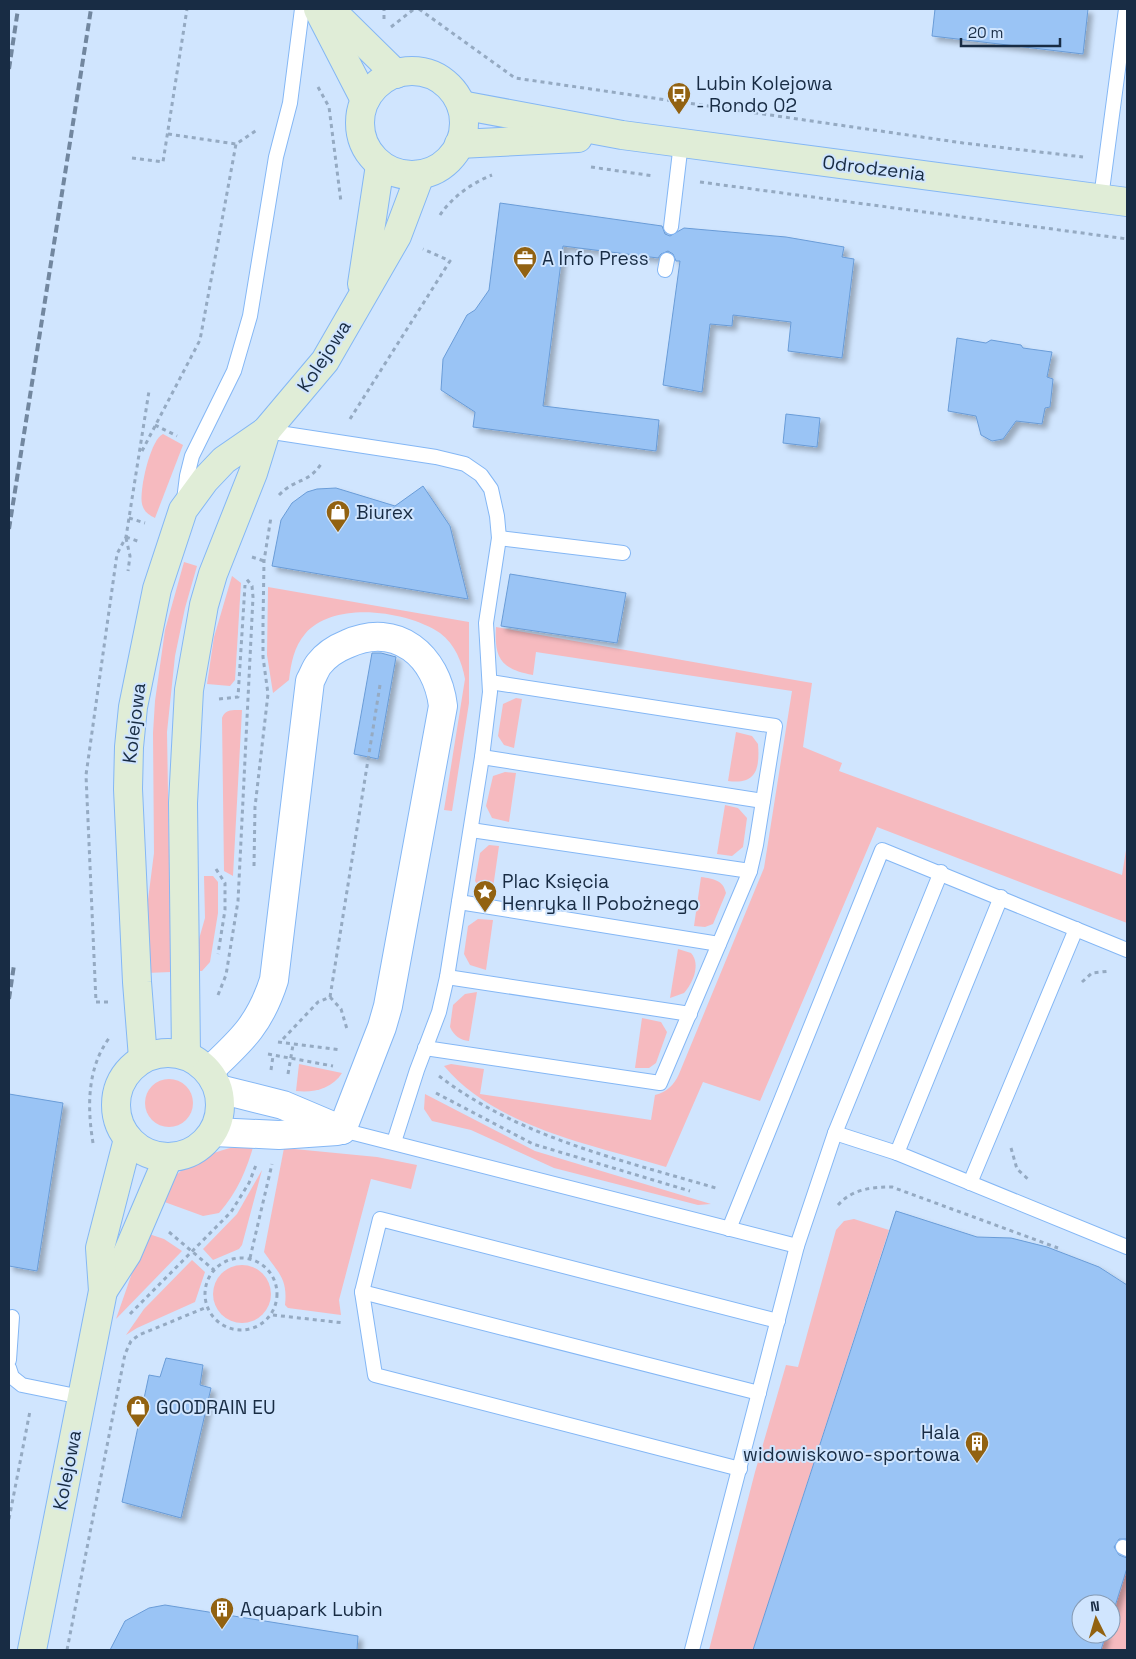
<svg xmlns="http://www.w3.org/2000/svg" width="1136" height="1659" viewBox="0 0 1136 1659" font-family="'Space Grotesk',sans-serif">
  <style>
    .green { fill: #f6babf }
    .building { fill: #9ac4f5; stroke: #699cd8; filter: url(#shadow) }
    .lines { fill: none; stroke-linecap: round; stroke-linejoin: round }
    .lane-casing { stroke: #84b7f5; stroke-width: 16 }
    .street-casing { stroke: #84b7f5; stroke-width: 30 }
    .secondary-casing { stroke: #84b7f5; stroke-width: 30 }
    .path { stroke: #95aac2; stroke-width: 3; stroke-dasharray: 4 4; stroke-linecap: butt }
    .lane { stroke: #fff; stroke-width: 14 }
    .street { stroke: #fff; stroke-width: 28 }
    .secondary { stroke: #e0edd7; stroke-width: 28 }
    .rail { stroke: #72879f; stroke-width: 4; stroke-dasharray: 8 4; stroke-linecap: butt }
    .labels { text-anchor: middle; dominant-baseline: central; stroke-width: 4; stroke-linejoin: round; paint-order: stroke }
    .poi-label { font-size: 19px; fill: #182c44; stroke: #d0e5fe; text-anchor: start }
    .street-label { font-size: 19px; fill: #182c44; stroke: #d0e5fe }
  </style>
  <defs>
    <filter id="shadow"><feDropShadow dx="4.5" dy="4.5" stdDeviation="2.5" flood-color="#0004"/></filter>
  </defs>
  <rect width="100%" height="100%" fill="#d0e5fe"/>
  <!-- green -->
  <g class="green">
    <path d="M 163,434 L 183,445 L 155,518 C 149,515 144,512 142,504 C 139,491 150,440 163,434 Z"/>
    <path d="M 184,562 L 197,566 L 185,608 L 175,656 L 167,732 L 171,972 L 146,973 L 145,923 L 154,853 L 153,733 L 155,701 L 165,630 Z"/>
    <path d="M 232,576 L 241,583 L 235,680 L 230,686 L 207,684 L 214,637 Z"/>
    <path d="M 268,587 L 469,622 L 469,703 L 452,811 L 444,810 L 465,679 C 462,662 455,644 440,633 C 407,611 334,600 305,634 C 294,647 291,663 289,680 L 273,693 L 267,655 Z"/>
    <path d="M 496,627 L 812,683 L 803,747 L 842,763 L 839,771 L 1122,875 L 1127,844 L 1127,923 L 877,827 L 760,1101 L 703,1082 L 666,1167 C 592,1145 495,1127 444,1066 L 451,1064 L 484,1069 L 480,1094 L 651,1120 L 655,1095 C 667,1092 674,1085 679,1074 L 764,868 L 792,691 L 536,652 L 533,675 C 501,669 494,659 496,627 Z"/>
    <path d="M 516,698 L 522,699 L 514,748 L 504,745 L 498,736 L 503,704 Z"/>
    <path d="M 242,710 L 233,876 L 224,871 L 222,718 C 225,709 233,710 242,710 Z"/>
    <path d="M 736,732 L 752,736 L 758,744 C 760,769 756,785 728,781 Z"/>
    <path d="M 505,772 L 516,773 L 509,822 L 492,818 L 486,806 L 493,776 Z"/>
    <path d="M 725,805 L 738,808 L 747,818 L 743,847 L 732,856 L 717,854 Z"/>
    <path d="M 489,845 L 499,846 L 492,895 L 482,892 L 475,881 L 480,853 Z"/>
    <path d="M 204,876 L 213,876 L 218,882 L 218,913 L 210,962 L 202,971 L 194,971 L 195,953 L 205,918 Z"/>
    <path d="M 701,877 C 714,879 723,880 726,893 L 713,924 L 705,927 L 694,926 Z"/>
    <path d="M 478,919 L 493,920 L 486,970 L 470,965 L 464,954 L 468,926 Z"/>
    <path d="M 678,949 L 691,953 C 701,964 693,983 684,993 L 670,998 Z"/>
    <path d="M 477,992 L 469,1041 C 460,1040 454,1036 450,1027 L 453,1005 L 465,994 Z"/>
    <path d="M 642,1018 L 661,1022 L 667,1032 L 656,1063 L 649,1068 L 635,1068 Z"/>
    <path d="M 299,1064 L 342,1073 C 332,1089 313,1093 296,1091 Z"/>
    <circle cx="169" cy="1103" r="24"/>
    <path d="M 425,1094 L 535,1151 L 711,1204 L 698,1205 L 554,1168 L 471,1130 L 432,1121 L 424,1109 Z"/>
    <path d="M 254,1144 C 247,1169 237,1193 219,1213 L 203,1216 L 159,1200 C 163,1193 167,1186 172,1180 C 187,1160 230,1145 254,1144 Z"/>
    <path d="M 284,1148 L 377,1157 L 417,1165 L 411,1189 L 371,1179 L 339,1300 L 341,1315 L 288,1308 L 285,1305 C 288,1278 278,1273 264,1252 Z"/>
    <path d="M 262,1170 L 242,1245 L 239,1249 L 213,1260 L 203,1249 L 237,1214 Z"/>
    <path d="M 854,1219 L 889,1230 L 753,1650 L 709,1650 L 755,1472 L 786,1365 L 798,1367 L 836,1230 L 844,1221 Z"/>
    <path d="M 149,1234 L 164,1239 L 182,1251 L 116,1319 L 132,1273 Z"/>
    <path d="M 192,1260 L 205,1272 L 195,1302 L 137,1328 L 126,1335 L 144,1309 Z"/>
    <circle cx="242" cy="1294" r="29"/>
    <path d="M 1127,1568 L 1126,1650 L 1101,1650 L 1106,1634 L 1111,1634 L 1111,1619 Z"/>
  </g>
  <!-- building -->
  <g class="building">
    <path d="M 935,9 L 1088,9 L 1083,54 L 932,36 Z"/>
    <path d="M 500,203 L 662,226 L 665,234 L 670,236 L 684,228 L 786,237 L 844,247 L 842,257 L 854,259 L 842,358 L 788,351 L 791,322 L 733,315 L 732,326 L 710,324 L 702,392 L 663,385 L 680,261 L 676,261 L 673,254 L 668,251 L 661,254 L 658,258 L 563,246 L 543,406 L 659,420 L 656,451 L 473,427 L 475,412 L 441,390 L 443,359 L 467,315 L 475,310 L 489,290 Z"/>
    <path d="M 957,338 L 986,343 L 991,340 L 1021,345 L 1023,348 L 1052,352 L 1047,377 L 1053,379 L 1050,407 L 1045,408 L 1042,424 L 1016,421 L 1003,439 L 992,441 L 981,435 L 976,416 L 948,411 Z"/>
    <path d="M 786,414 L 820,418 L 817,447 L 783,443 Z"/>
    <path d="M 423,486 L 450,526 L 468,599 L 272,566 L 281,520 L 292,503 L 307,492 L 317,489 L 336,488 L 395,506 Z"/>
    <path d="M 510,574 L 626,593 L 617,643 L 501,626 Z"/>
    <path d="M 372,653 L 381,653 L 396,657 L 378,759 L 354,754 Z"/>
    <path d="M 9,1094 L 63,1103 L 37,1271 L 9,1266 Z"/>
    <path d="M 896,1211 L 977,1237 L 1011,1238 L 1047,1247 L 1099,1267 L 1127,1285 L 1127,1539 L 1119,1539 L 1114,1547 L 1119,1555 L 1127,1558 L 1127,1568 L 1111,1619 L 1111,1604 L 1081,1604 L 1081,1634 L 1106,1634 L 1101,1650 L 753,1650 Z"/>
    <path d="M 166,1358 L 203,1365 L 200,1385 L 211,1388 L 181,1518 L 122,1502 L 149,1375 L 160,1377 Z"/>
    <path d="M 165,1605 L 358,1636 L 357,1650 L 110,1650 L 125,1621 L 149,1608 Z"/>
  </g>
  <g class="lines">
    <!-- lane casing -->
    <g class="lane-casing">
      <g id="lane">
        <path d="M 1101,198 L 1126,9"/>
        <path d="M 671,227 L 681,143"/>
        <path d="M 665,270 L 667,260"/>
        <path d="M 266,431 L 436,457 L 465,464 L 481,475 L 491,489 L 497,516 L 499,538 L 486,623 L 490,692 L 482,757 L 447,977 L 439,1012 L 417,1070 L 394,1142"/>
        <path d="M 184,500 L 187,476 L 192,456 L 234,371 L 250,316 L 276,157 L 290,103 L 302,9"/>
        <path d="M 499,538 L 623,553"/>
        <path d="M 482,757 L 763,801"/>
        <path d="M 471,830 L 750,871"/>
        <path d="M 459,902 L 719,944"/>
        <path d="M 447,977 L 690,1014"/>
        <path d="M 425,1048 L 660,1083 L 750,871 L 756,845 L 775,726 L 490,682"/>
        <path d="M 342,1130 L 797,1246"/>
        <path d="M 835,1133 L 897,1153 L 1127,1247"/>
        <path d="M 897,1153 L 1001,897"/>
        <path d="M 970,1183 L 1076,929"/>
        <path d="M 729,1229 L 882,850 L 1127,950"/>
        <path d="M 362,1292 L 759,1393"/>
        <path d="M 9,1360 L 12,1317"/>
        <path d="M 9,1368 L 12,1377 L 22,1385 L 81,1397"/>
        <path d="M 740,1469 L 375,1375 L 362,1292 L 380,1219 L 778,1321"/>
        <path d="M 1123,1547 L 1127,1549"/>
        <path d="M 692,1650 L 797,1246 L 835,1133 L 941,872"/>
      </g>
    </g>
    <!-- street casing -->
    <g class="street-casing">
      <g id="street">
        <path d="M 209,1071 C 242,1040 260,1024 274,980 L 310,681 C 313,676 315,669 319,664 C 326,655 337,648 347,644 C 397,621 437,656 443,706 L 388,1006 L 382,1027 L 342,1130"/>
        <path d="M 219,1089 L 283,1105 L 342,1130"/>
        <path d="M 214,1132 L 279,1135 L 337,1131"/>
      </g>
    </g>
    <!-- secondary casing -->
    <g class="secondary-casing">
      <g id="secondary">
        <path d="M 318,9 L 365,100"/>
        <path d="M 330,9 L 396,74"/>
        <circle cx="412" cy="123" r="52"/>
        <path d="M 461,105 L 622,135 L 1127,202"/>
        <path d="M 459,144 L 578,138"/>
        <path d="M 362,284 L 380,165"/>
        <circle cx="168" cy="1105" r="52"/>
        <path d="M 186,1055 L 183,803 L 189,690 L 204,605 L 213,574 L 253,473 L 266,431"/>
        <path d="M 143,1058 L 137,982 L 128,789 L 129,747 L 133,707 L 157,589 L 183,510 L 205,480 L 224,460 L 266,431 L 325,361 L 397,236 L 420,175"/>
        <path d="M 103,1291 L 127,1254 L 168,1158"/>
        <path d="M 32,1650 L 103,1291 L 100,1248 L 128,1139"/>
      </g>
    </g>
    <!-- path -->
    <g class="path">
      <path d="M 419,9 L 515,78 L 963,143 L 1083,157"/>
      <path d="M 384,19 L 384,9"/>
      <path d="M 391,27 L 414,9"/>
      <path d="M 318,87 L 329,107 L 341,202"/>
      <path d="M 168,134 L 236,144 L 257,130"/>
      <path d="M 132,158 L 163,162 L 187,9"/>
      <path d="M 591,167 L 654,176"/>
      <path d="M 700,182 L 1127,239"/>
      <path d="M 440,215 C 452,197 472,183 492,175"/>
      <path d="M 350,419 L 450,261 L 423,249"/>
      <path d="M 155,425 L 177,436"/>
      <path d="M 142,451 L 200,340 L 236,144"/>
      <path d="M 279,495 C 295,478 308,484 321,464"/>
      <path d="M 129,518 L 145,523"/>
      <path d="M 126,537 L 140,542"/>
      <path d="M 126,538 L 130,556 L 128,571"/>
      <path d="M 252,557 L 264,561"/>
      <path d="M 219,699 L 238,697 L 245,585"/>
      <path d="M 254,866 L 255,807 L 268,694 L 263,657 L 263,623 L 264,561 L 271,517"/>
      <path d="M 216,869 L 225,883 L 225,910 L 218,954"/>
      <path d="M 1082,982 L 1092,973 L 1110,971"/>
      <path d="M 218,995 L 226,975 L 238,901 L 253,597 L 252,586 L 245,577"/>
      <path d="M 330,997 L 380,685"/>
      <path d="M 108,1002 L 96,1002 L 86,775 L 117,554 L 126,537 L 149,391"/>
      <path d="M 283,1039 L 318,1002 L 330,997 L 341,1009 L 347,1029"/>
      <path d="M 278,1042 L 341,1050"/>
      <path d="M 268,1054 L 333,1066"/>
      <path d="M 271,1070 L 273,1056"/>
      <path d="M 288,1074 L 293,1045"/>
      <path d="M 439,1076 C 520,1138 622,1160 719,1189"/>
      <path d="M 436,1093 L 533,1144 L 690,1191"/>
      <path d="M 93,1143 C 87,1107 87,1067 110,1037"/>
      <path d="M 1011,1148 L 1017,1169 L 1028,1179"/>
      <path d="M 838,1205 C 852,1189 872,1187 892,1187 L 1058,1248"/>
      <path d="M 169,1232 L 214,1270"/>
      <circle cx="241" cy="1294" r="36"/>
      <path d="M 250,1258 L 272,1164"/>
      <path d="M 130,1314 L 231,1212 L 249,1183 L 256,1165"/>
      <path d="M 273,1315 L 344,1323"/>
      <path d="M 9,1519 L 30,1411"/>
      <path d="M 67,1650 L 125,1354 L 131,1341 L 139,1335 L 207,1307"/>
    </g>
    <!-- lane -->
    <use href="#lane" class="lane"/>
    <!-- street -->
    <use href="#street" class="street"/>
    <!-- secondary -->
    <use href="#secondary" class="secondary"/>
    <!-- rail -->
    <g class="rail">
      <path d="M 9,69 L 18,9"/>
      <path d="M 9,529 L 91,9"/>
      <path d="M 9,999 L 14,965"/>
    </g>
  </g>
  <!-- icons -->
  <defs>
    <g id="bus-pin" transform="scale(1.25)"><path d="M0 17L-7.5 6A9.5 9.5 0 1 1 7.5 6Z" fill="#926211" stroke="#d0e5fe"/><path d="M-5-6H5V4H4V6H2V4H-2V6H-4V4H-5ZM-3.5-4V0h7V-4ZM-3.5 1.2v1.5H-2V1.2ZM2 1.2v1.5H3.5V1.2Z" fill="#fff"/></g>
    <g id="office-pin" transform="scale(1.25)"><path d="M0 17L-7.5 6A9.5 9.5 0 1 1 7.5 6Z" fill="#926211" stroke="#d0e5fe"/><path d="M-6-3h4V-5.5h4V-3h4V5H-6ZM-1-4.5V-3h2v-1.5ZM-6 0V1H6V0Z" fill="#fff"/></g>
    <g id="shop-pin" transform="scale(1.25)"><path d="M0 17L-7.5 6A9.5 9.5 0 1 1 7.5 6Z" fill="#926211" stroke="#d0e5fe"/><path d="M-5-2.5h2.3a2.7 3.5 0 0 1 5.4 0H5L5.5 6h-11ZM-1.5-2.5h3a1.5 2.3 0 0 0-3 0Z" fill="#fff"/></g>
    <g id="sight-pin" transform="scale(1.25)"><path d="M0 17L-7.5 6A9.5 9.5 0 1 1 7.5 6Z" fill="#926211" stroke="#d0e5fe"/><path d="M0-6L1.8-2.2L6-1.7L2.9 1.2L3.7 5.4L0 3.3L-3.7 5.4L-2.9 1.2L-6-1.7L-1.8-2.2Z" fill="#fff"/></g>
    <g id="building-pin" transform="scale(1.25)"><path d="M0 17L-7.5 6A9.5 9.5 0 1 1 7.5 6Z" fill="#926211" stroke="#d0e5fe"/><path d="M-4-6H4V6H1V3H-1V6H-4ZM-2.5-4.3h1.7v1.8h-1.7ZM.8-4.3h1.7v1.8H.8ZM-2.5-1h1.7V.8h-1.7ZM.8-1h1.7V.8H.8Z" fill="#fff"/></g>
  </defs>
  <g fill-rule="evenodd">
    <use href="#bus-pin" x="679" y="94"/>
    <use href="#office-pin" x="525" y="258"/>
    <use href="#shop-pin" x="338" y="512"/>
    <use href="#sight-pin" x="485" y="892"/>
    <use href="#shop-pin" x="138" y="1407"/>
    <use href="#building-pin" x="977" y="1443"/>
    <use href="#building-pin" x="222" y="1609"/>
  </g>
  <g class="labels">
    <!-- poi labels -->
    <g class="poi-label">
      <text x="696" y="83">Lubin Kolejowa<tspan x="696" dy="22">- Rondo 02</tspan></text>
      <text x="542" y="258">A Info Press</text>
      <text x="356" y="512">Biurex</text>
      <text x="502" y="881">Plac Księcia<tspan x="502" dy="22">Henryka II Pobożnego</tspan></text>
      <text x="156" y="1407">GOODRAIN EU</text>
      <text x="960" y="1432" text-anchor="end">Hala<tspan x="960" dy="22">widowiskowo-sportowa</tspan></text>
      <text x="240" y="1609">Aquapark Lubin</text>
    </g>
    <!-- street labels -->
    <g class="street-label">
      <text transform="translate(874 168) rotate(7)">Odrodzenia</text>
      <text transform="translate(324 356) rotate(-57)">Kolejowa</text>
      <text transform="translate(134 723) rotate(-83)">Kolejowa</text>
      <text transform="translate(67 1470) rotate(-79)">Kolejowa</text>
    </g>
  </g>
  <!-- border -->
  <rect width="1136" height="1659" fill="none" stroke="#182c44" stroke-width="20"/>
  <!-- north arrow -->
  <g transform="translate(1096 1619) rotate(355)"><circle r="24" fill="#d0e5fe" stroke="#869bb4"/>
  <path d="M0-4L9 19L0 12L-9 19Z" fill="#926211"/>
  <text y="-8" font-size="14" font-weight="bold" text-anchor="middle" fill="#182c44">N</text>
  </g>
  <!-- scale -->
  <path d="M961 38v8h99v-8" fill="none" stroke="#182c44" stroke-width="2.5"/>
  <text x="968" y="38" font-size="15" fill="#182c44" stroke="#d0e5fe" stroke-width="4" paint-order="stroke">20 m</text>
</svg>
